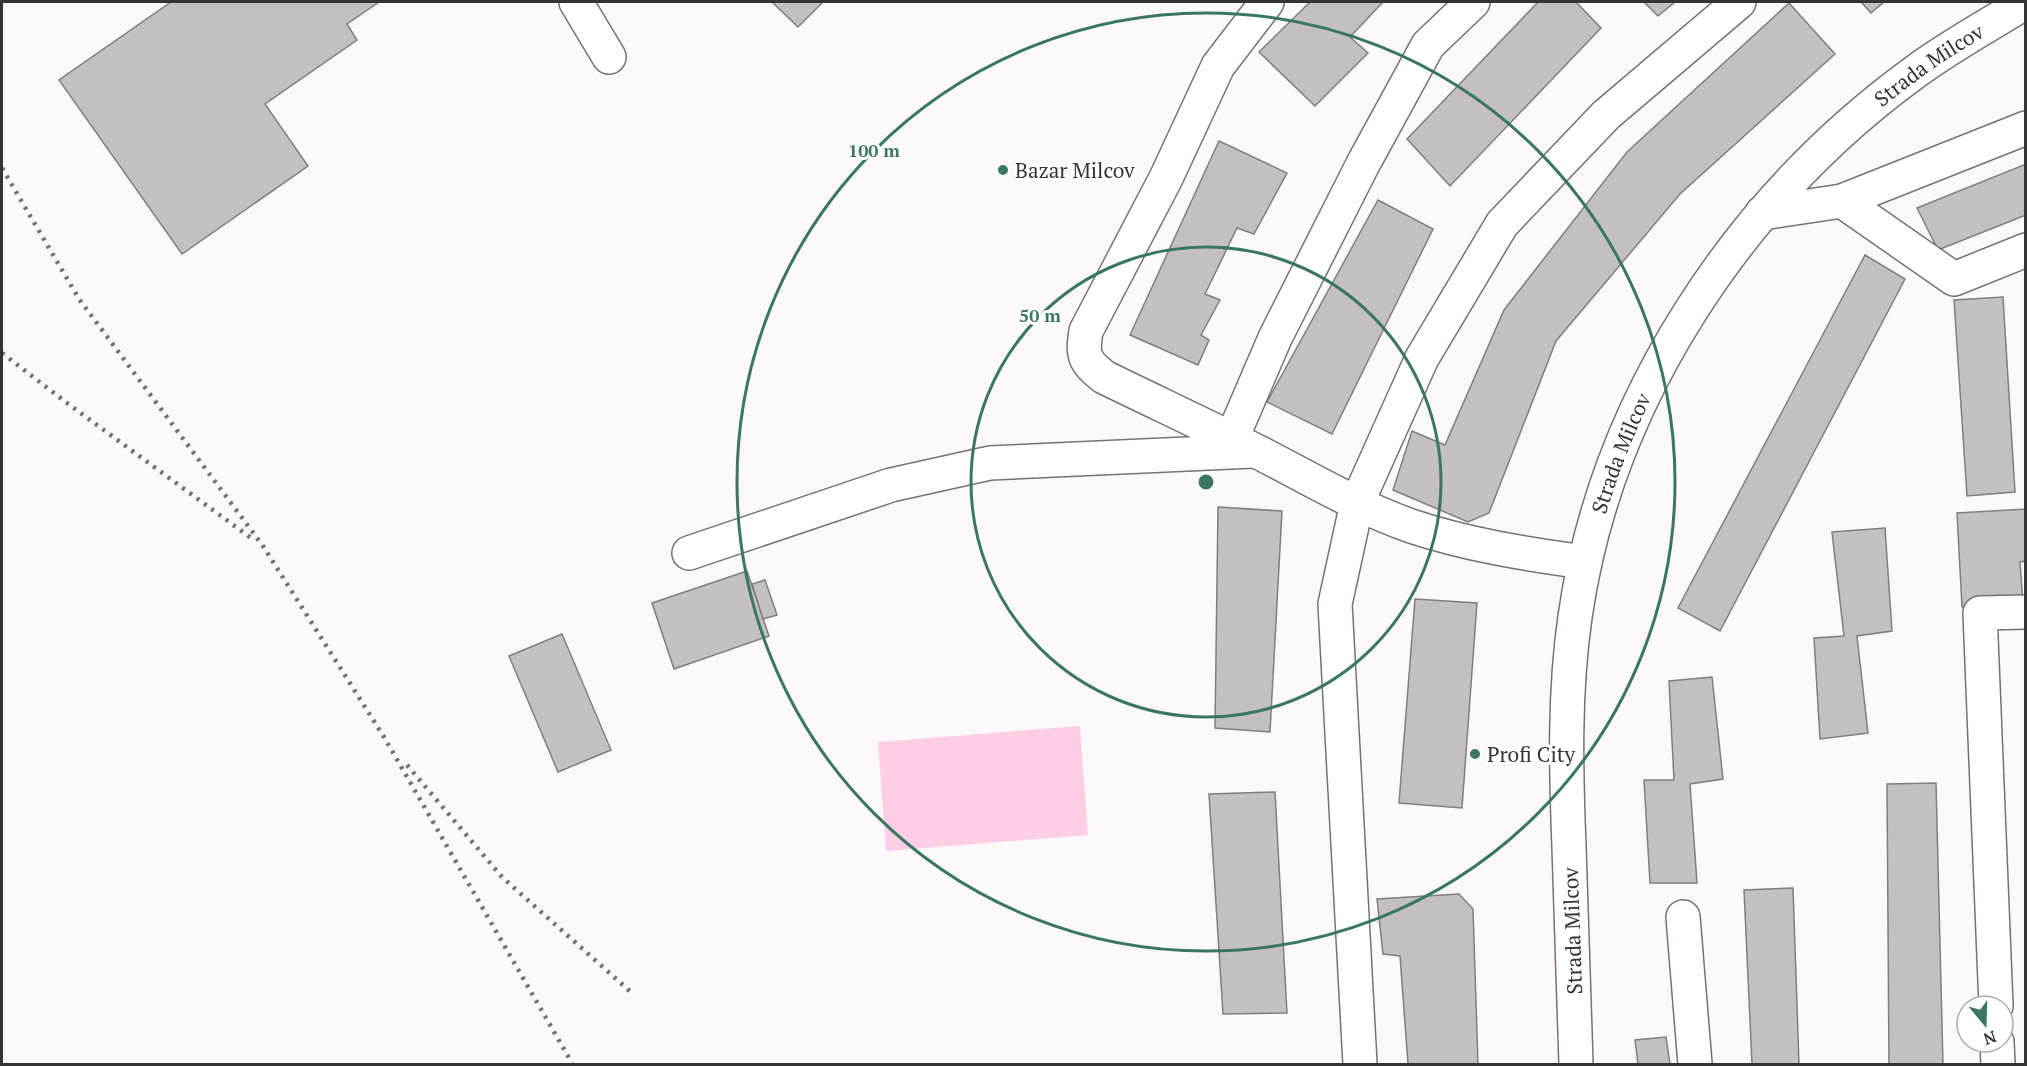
<svg xmlns="http://www.w3.org/2000/svg" width="2027" height="1066" viewBox="0 0 2027 1066" font-family="'PT Serif',serif">
  <style>
    .green { fill: #fdcee4 }
    .building { fill: #c4bfc1; stroke: #827d7f; stroke-width: 1.5 }
    .lines { fill: none; stroke-linecap: round; stroke-linejoin: round }
    .minor-casing { stroke: #767273; stroke-width: 36 }
    .major-casing { stroke: #767273; stroke-width: 36 }
    .minor { stroke: #fff; stroke-width: 33 }
    .major { stroke: #fff; stroke-width: 33 }
    .rail { stroke: #757273; stroke-width: 4.5; stroke-dasharray: 3 6; stroke-linecap: butt }
    .ring { fill: none; stroke: #3a7763; stroke-width: 3 }
    .poi-dot { fill: #3a7763; stroke: #fff; stroke-width: 2 }
    .labels { text-anchor: middle; dominant-baseline: central; stroke-width: 6; stroke-linejoin: round; paint-order: stroke }
    .street-label { font-size: 21px; fill: #353334; stroke: #fff }
    .poi-label { font-size: 21px; fill: #353334; stroke: #fff; text-anchor: start }
    .centre { fill: #3a7763; stroke: #fff; stroke-width: 3 }
    .ring-label { font-size: 18px; text-anchor: middle; font-weight: bold; fill: #3a7763; stroke: #fff; stroke-width: 6; stroke-linejoin: round; paint-order: stroke }
  </style>
  <rect width="100%" height="100%" fill="#fdf8fa"/>
  <!-- green -->
  <path class="green" d="M 1080,726 L 1088,835 L 886,851 L 878,742 Z"/>
  <!-- building -->
  <g class="building">
    <path d="M 171,2 L 379,2 L 347,24 L 357,40 L 265,104 L 308,166 L 182,254 L 59,80 Z"/>
    <path d="M 772,2 L 823,2 L 798,27 Z"/>
    <path d="M 1310,2 L 1383,2 L 1350,37 L 1368,53 L 1315,106 L 1259,52 Z"/>
    <path d="M 1538,2 L 1576,2 L 1601,28 L 1450,186 L 1407,139 Z"/>
    <path d="M 1644,2 L 1675,2 L 1658,16 Z"/>
    <path d="M 1861,2 L 1884,2 L 1871,13 Z"/>
    <path d="M 1789,3 L 1835,54 L 1680,194 L 1556,341 L 1489,513 L 1468,522 L 1393,490 L 1412,431 L 1445,445 L 1504,310 L 1627,152 Z"/>
    <path d="M 1219,141 L 1287,173 L 1254,234 L 1237,228 L 1205,294 L 1220,300 L 1201,335 L 1209,340 L 1198,365 L 1130,335 Z"/>
    <path d="M 2026,164 L 2026,215 L 1938,250 L 1917,208 Z"/>
    <path d="M 1378,200 L 1433,229 L 1332,434 L 1267,402 Z"/>
    <path d="M 1865,255 L 1905,279 L 1720,631 L 1678,608 Z"/>
    <path d="M 2003,297 L 2015,492 L 1967,496 L 1954,300 Z"/>
    <path d="M 1218,507 L 1282,511 L 1270,732 L 1215,728 Z"/>
    <path d="M 2026,509 L 2026,561 L 2020,562 L 2023,603 L 1962,607 L 1957,513 Z"/>
    <path d="M 1885,528 L 1892,631 L 1857,636 L 1868,733 L 1820,739 L 1814,638 L 1844,636 L 1832,532 Z"/>
    <path d="M 747,571 L 769,636 L 674,669 L 652,603 Z"/>
    <path d="M 765,580 L 777,615 L 763,619 L 752,584 Z"/>
    <path d="M 1415,599 L 1477,603 L 1462,808 L 1399,803 Z"/>
    <path d="M 562,634 L 611,750 L 558,772 L 509,656 Z"/>
    <path d="M 1712,677 L 1723,779 L 1690,784 L 1697,883 L 1650,883 L 1644,780 L 1674,780 L 1669,681 Z"/>
    <path d="M 1936,783 L 1943,1064 L 1889,1064 L 1887,784 Z"/>
    <path d="M 1275,792 L 1287,1013 L 1223,1014 L 1209,794 Z"/>
    <path d="M 1793,888 L 1799,1064 L 1752,1064 L 1744,890 Z"/>
    <path d="M 1459,894 L 1473,909 L 1478,1064 L 1408,1064 L 1400,956 L 1383,954 L 1377,899 Z"/>
    <path d="M 1666,1037 L 1670,1064 L 1638,1064 L 1635,1040 Z"/>
  </g>
  <g class="lines">
    <!-- minor casing -->
    <g class="minor-casing">
      <g id="minor">
        <path d="M 576,2 L 609,57"/>
        <path d="M 1267,2 L 1218,66 L 1166,178 L 1086,331 C 1082,356 1084,361 1104,377 C 1157,403 1211,428 1264,455 C 1312,480 1360,508 1411,526 C 1468,545 1526,554 1585,562"/>
        <path d="M 1842,201 L 1954,279 L 2026,250"/>
        <path d="M 1762,213 L 1842,201 L 2026,128"/>
        <path d="M 1232,438 L 1275,338 L 1363,164 L 1428,45 L 1473,2"/>
        <path d="M 689,553 L 891,485 L 990,463 L 1253,451"/>
        <path d="M 1683,917 L 1695,1064"/>
        <path d="M 1996,1006 L 1980,613 L 2026,612"/>
        <path d="M 1997,1042 L 1998,1064"/>
        <path d="M 1360,1064 L 1335,604 L 1357,503 L 1422,358 L 1502,224 L 1606,115 L 1739,2"/>
      </g>
    </g>
    <!-- major casing -->
    <g class="major-casing">
      <g id="major">
        <path id="s1" d="M 1576,1064 C 1574,992 1571,919 1569,847 C 1566,770 1564,693 1575,617 C 1606,400 1739,200 1915,72 C 1950,46 1989,25 2026,2"/>
      </g>
    </g>
    <!-- minor -->
    <use href="#minor" class="minor"/>
    <!-- major -->
    <use href="#major" class="major"/>
    <!-- rail -->
    <g class="rail">
      <path d="M 2,168 L 79,299 L 263,546 L 384,737 L 572,1063"/>
      <path d="M 2,353 L 67,403 L 251,538"/>
      <path d="M 407,765 L 502,877 L 633,994"/>
    </g>
  </g>
  <!-- distance rings -->
  <g class="ring">
    <circle cx="1206" cy="482" r="235"/>
    <circle cx="1206" cy="482" r="469"/>
  </g>
  <!-- markers -->
  <g class="poi-dot">
    <circle cx="1003" cy="170" r="6"/>
    <circle cx="1475" cy="754" r="6"/>
  </g>
  <g class="labels">
    <!-- street labels -->
    <g class="street-label">
      <text stroke="none"><textPath href="#s1" startOffset="1122">Strada Milcov</textPath></text>
      <text stroke="none"><textPath href="#s1" startOffset="618">Strada Milcov</textPath></text>
      <text transform="translate(1572 931) rotate(-92)">Strada Milcov</text>
    </g>
    <!-- poi labels -->
    <g class="poi-label">
      <text x="1015" y="170">Bazar Milcov</text>
      <text x="1487" y="754">Profi City</text>
    </g>
  </g>
  <circle cx="1206" cy="482" r="9" class="centre"/>
  <g class="ring-label">
    <text x="874" y="157">100 m</text>
    <text x="1040" y="322">50 m</text>
  </g>
  <!-- border -->
  <rect width="2027" height="1066" fill="none" stroke="#353334" stroke-width="6"/>
  <!-- north arrow -->
  <g transform="translate(1985 1024) rotate(161)"><circle r="28" fill="#ffffff" stroke="#aeadae" stroke-width="1.5"/>
  <path d="M0-4.5L10 22L0 15L-10 22Z" fill="#3a7763"/>
  <text y="-9" font-size="16" font-weight="bold" text-anchor="middle" fill="#353334">N</text>
  </g>
</svg>
